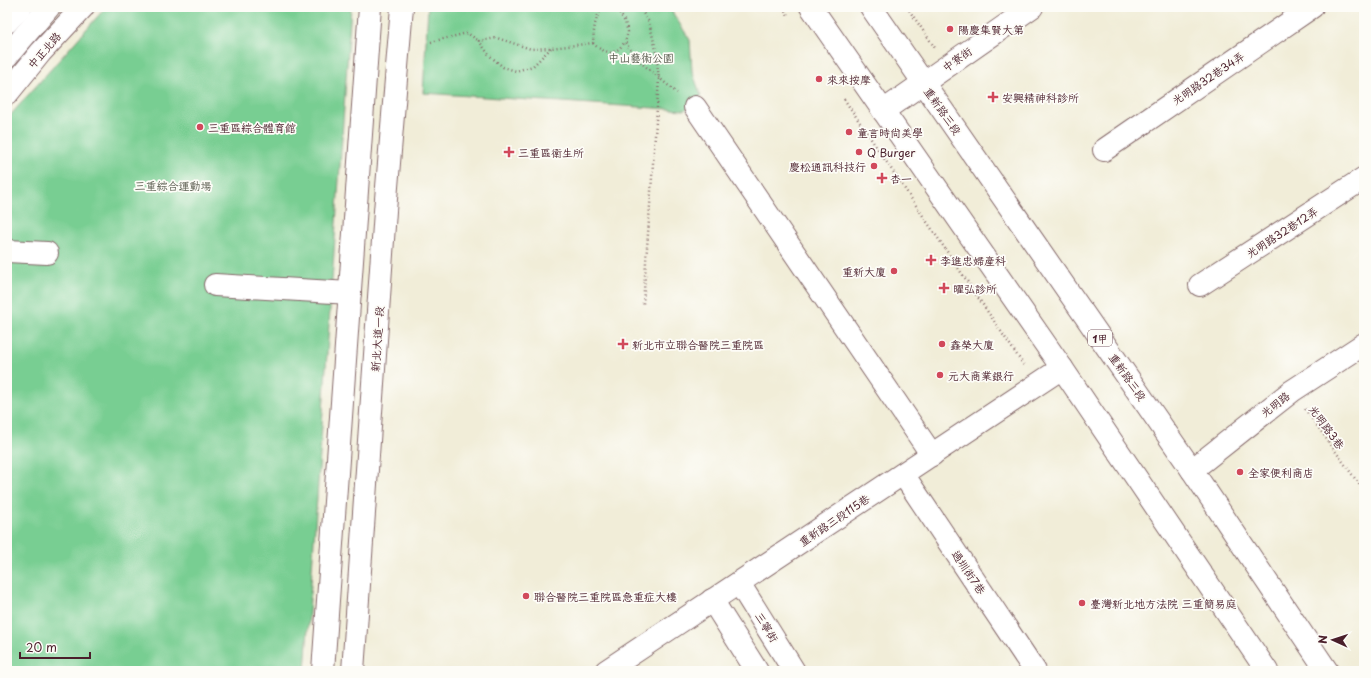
<svg xmlns="http://www.w3.org/2000/svg" width="1371" height="678" viewBox="0 0 1371 678" font-family="'Playpen Sans','LXGW WenKai TC',sans-serif">
  <style>
    .green { fill: #78ce92; stroke: #61765e }
    .lines { fill: none; stroke-linecap: round; stroke-linejoin: round }
    .minor-casing { stroke: #846768; stroke-width: 24 }
    .major-casing { stroke: #846768; stroke-width: 24 }
    .path { stroke: #846768; stroke-width: 2.5; stroke-dasharray: 1 3; stroke-linecap: butt }
    .minor { stroke: #fff; stroke-width: 22 }
    .major { stroke: #fff; stroke-width: 22 }
    .poi-dot { fill: #d1495b; stroke: #fdfcf7; stroke-width: 1.5 }
    .labels { text-anchor: middle; dominant-baseline: central; stroke-width: 3.5; stroke-linejoin: round; paint-order: stroke }
    .shield { fill: #fdfcf7; stroke: #806168; stroke-width: 1 }
    .shield-label { font-size: 10px; font-weight: bold; fill: #4a1f2b }
    .poi-label { font-size: 11px; fill: #4a1f2b; stroke: #fdfcf7; text-anchor: start }
    .street-label { font-size: 11px; fill: #4a1f2b; stroke: #fdfcf7 }
    .park-label { font-size: 11px; fill: #5a5c4f; stroke: #fdfcf7 }
  </style>
  <rect width="100%" height="100%" fill="#fdfcf7"/>
  <filter id="ink" filterUnits="userSpaceOnUse"><feTurbulence type="fractalNoise" baseFrequency=".025" numOctaves="2"/><feDisplacementMap in="SourceGraphic" scale="8" xChannelSelector="R" yChannelSelector="G"/><feConvolveMatrix kernelMatrix="1 2 1 2 8 2 1 2 1" color-interpolation-filters="sRGB"/></filter>
  <filter id="wash" filterUnits="userSpaceOnUse"><feTurbulence type="fractalNoise" baseFrequency=".012" numOctaves="4" result="noise"/><feDisplacementMap in="SourceGraphic" scale="16" xChannelSelector="R" yChannelSelector="G"/><feGaussianBlur stdDeviation="0.9" result="paint"/><feColorMatrix in="noise" values="0 0 0 0 0 0 0 0 0 0 0 0 0 0 0 0 0 1.4 0 .05"/><feComposite in="paint" operator="in"/></filter>
  <g filter="url(#wash)">
    <rect width="100%" height="100%" fill="#f1edd8"/>
    <!-- green -->
    <g class="green">
      <path d="M 106,7 L 351,7 L 305,671 L 7,671 L 7,119 Z"/>
      <path d="M 428,7 L 669,7 L 690,40 L 692,71 L 701,96 L 685,110 L 423,93 Z"/>
    </g>
  </g>
  <g filter="url(#ink)">
    <g class="lines">
      <!-- minor casing -->
      <g class="minor-casing">
        <g id="minor">
          <path d="M 695,107 L 932,455"/>
          <path d="M 883,111 L 1032,7"/>
          <path d="M 1104,150 L 1312,7"/>
          <path d="M 7,251 L 47,253"/>
          <path d="M 215,285 L 350,293"/>
          <path d="M 1200,285 L 1364,178"/>
          <path d="M 1192,470 L 1292,391 L 1364,344"/>
          <path d="M 903,474 L 1035,671"/>
          <path d="M 739,583 L 794,671"/>
          <path d="M 712,600 L 757,671"/>
          <path d="M 323,671 L 370,7"/>
          <path d="M 353,671 L 385,211 L 402,7"/>
          <path d="M 606,671 L 1062,368"/>
        </g>
      </g>
      <!-- major casing -->
      <g class="major-casing">
        <g id="major">
          <path d="M 811,7 L 1062,368 L 1267,671"/>
          <path d="M 871,7 L 1192,470 L 1327,671"/>
          <path d="M 7,22 L 21,7"/>
          <path d="M 7,56 L 49,7"/>
          <path d="M 7,94 L 41,52 L 83,7"/>
        </g>
      </g>
      <!-- path -->
      <g class="path">
        <path d="M 610,7 L 618,10 L 625,22 L 628,32 L 625,42"/>
        <path d="M 639,7 L 649,22 L 655,46 L 659,79 L 643,304"/>
        <path d="M 783,7 L 789,17"/>
        <path d="M 907,7 L 935,48"/>
        <path d="M 431,42 L 467,33 L 479,41"/>
        <path d="M 593,43 C 598,49 604,51 612,53 L 619,49 L 625,42 L 638,60 L 677,93"/>
        <path d="M 551,48 L 533,66 L 516,71 L 503,67 L 489,55 L 479,41 L 497,38 L 531,49 L 551,48 L 593,43 C 594,30 594,17 604,7"/>
        <path d="M 844,99 L 1025,367"/>
        <path d="M 1305,409 L 1364,491"/>
      </g>
      <!-- minor -->
      <use href="#minor" class="minor"/>
      <!-- major -->
      <use href="#major" class="major"/>
    </g>
  </g>
  <!-- markers -->
  <g class="poi-dot">
    <circle cx="950" cy="29" r="4"/>
    <circle cx="819" cy="79" r="4"/>
    <path d="M991 91h4v4h4v4h-4v4h-4v-4h-4v-4h4z"/>
    <circle cx="200" cy="127" r="4"/>
    <circle cx="849" cy="132" r="4"/>
    <path d="M507 146h4v4h4v4h-4v4h-4v-4h-4v-4h4z"/>
    <circle cx="859" cy="152" r="4"/>
    <circle cx="874" cy="166" r="4"/>
    <path d="M880 172h4v4h4v4h-4v4h-4v-4h-4v-4h4z"/>
    <path d="M929 254h4v4h4v4h-4v4h-4v-4h-4v-4h4z"/>
    <circle cx="894" cy="271" r="4"/>
    <path d="M942 282h4v4h4v4h-4v4h-4v-4h-4v-4h4z"/>
    <path d="M621 338h4v4h4v4h-4v4h-4v-4h-4v-4h4z"/>
    <circle cx="942" cy="344" r="4"/>
    <circle cx="940" cy="375" r="4"/>
    <circle cx="1240" cy="472" r="4"/>
    <circle cx="526" cy="596" r="4"/>
    <circle cx="1082" cy="603" r="4"/>
  </g>
  <g class="labels">
    <!-- shield labels -->
    <rect class="shield" x="1088" y="330" width="24" height="16" rx="3"/>
    <g class="shield-label">
      <text x="1100" y="338">1甲</text>
    </g>
    <!-- poi labels -->
    <g class="poi-label">
      <text x="958" y="29">陽慶集賢大第</text>
      <text x="827" y="79">來來按摩</text>
      <text x="1002" y="97">安興精神科診所</text>
      <text x="208" y="127">三重區綜合體育館</text>
      <text x="857" y="132">童言時尚美學</text>
      <text x="518" y="152">三重區衛生所</text>
      <text x="867" y="152">Q Burger</text>
      <text x="866" y="166" text-anchor="end">慶松通訊科技行</text>
      <text x="890" y="178">杏一</text>
      <text x="940" y="260">李進忠婦產科</text>
      <text x="886" y="271" text-anchor="end">重新大廈</text>
      <text x="953" y="288">曜弘診所</text>
      <text x="632" y="344">新北市立聯合醫院三重院區</text>
      <text x="950" y="344">鑫榮大廈</text>
      <text x="948" y="375">元大商業銀行</text>
      <text x="1248" y="472">全家便利商店</text>
      <text x="534" y="596">聯合醫院三重院區急重症大樓</text>
      <text x="1090" y="603">臺灣新北地方法院 三重簡易庭</text>
    </g>
    <!-- street labels -->
    <g class="street-label">
      <text transform="translate(44 50) rotate(-49)">中正北路</text>
      <text transform="translate(957 59) rotate(-35)">中寮街</text>
      <text transform="translate(1208 78) rotate(-34)">光明路32巷34弄</text>
      <text transform="translate(943 111) rotate(55)">重新路三段</text>
      <text transform="translate(1282 232) rotate(-33)">光明路32巷12弄</text>
      <text transform="translate(377 339) rotate(-86)">新北大道一段</text>
      <text transform="translate(1128 377) rotate(55)">重新路三段</text>
      <text transform="translate(1275 404) rotate(-38)">光明路</text>
      <text transform="translate(1327 427) rotate(54)">光明路3巷</text>
      <text transform="translate(834 520) rotate(-34)">重新路三段115巷</text>
      <text transform="translate(969 572) rotate(56)">過圳街7巷</text>
      <text transform="translate(767 627) rotate(58)">三寧街</text>
    </g>
    <!-- park labels -->
    <g class="park-label">
      <text x="641" y="57">中山藝術公園</text>
      <text x="173" y="185">三重綜合運動場</text>
    </g>
  </g>
  <!-- margin -->
  <rect width="1371" height="678" fill="none" stroke="#fdfcf7" stroke-width="24"/>
  <!-- north arrow -->
  <g transform="translate(1333 640) rotate(273)" stroke="#fdfcf7" stroke-width="3" paint-order="stroke">
  <path d="M0-3L7 15L0 10L-7 15Z" fill="#4a1f2b"/>
  <text y="-6" font-size="11" font-weight="bold" text-anchor="middle" fill="#4a1f2b">N</text>
  </g>
  <!-- scale -->
  <path d="M20 652v6h70v-6" fill="none" stroke="#4a1f2b" stroke-width="2"/>
  <text x="26" y="652" font-size="12" fill="#4a1f2b" stroke="#fdfcf7" stroke-width="3" paint-order="stroke">20 m</text>
</svg>
